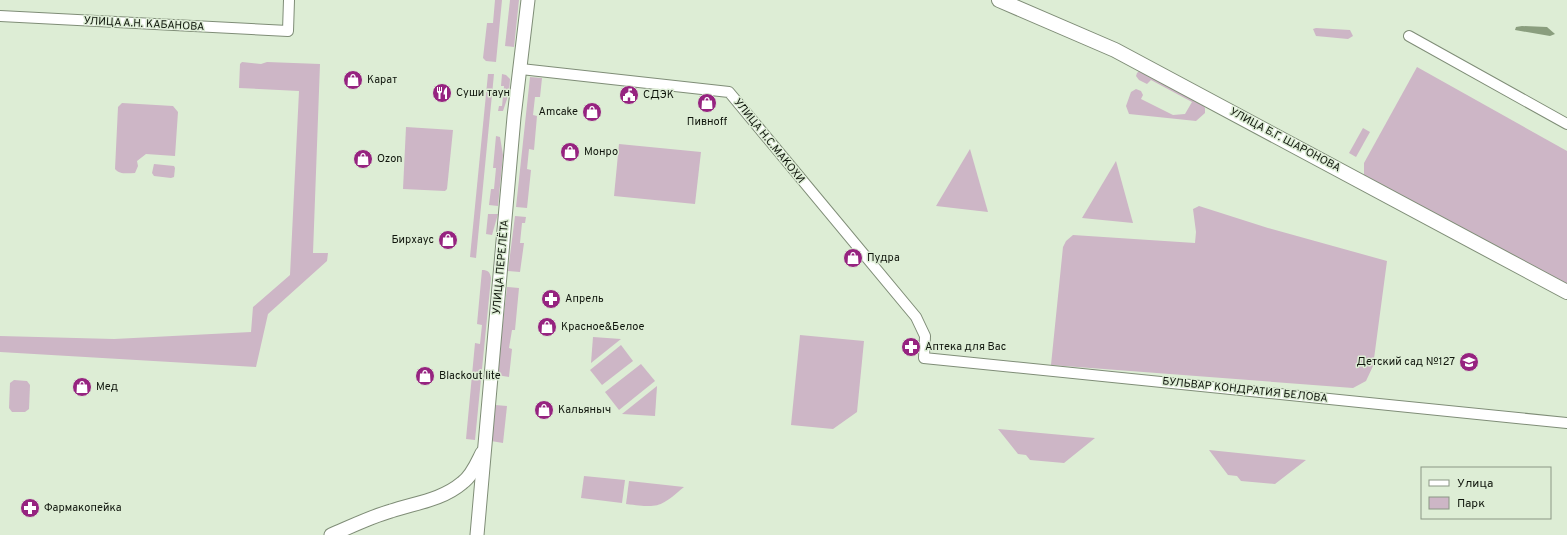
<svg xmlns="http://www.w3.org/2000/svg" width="1567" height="535" viewBox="0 0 1567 535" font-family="Overpass,sans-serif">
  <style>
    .green { fill: #cdb6c6 }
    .water { fill: #8a9e7e }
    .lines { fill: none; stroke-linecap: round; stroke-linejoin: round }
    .minor-casing { stroke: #7f8d77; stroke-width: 12 }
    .tertiary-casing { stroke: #7f8d77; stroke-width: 15 }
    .secondary-casing { stroke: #7f8d77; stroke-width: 16 }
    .minor { stroke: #fff; stroke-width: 10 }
    .tertiary { stroke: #fff; stroke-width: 13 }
    .secondary { stroke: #fff; stroke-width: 14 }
    .labels { text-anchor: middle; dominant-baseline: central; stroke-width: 3; stroke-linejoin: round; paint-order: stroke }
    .street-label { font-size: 11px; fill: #10160d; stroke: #ddedd5 }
    .poi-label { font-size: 11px; fill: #10160d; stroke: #ddedd5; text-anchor: start }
  </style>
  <rect width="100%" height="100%" fill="#ddedd5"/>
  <!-- green -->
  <g class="green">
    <path d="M 495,0 L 502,0 L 496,62 L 486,61 L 483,58 L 487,23 L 493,23 Z"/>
    <path d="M 510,0 L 519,0 L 514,47 L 505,46 Z"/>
    <path d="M 1316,28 L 1350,30 L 1353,36 L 1348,39 L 1316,36 L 1313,29 Z"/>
    <path d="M 242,62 L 261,64 L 267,62 L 320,64 L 313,253 L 328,253 L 327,261 L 268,314 L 256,367 L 0,352 L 0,336 L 114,339 L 251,332 L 253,307 L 290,275 L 299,91 L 239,88 L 240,64 Z"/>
    <path d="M 1417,67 L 1567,151 L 1567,285 L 1364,175 L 1364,163 Z"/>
    <path d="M 1140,70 L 1203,105 L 1205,108 L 1205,113 L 1196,121 L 1129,114 L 1126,106 L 1131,92 L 1136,89 L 1141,91 L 1143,95 L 1141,99 L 1173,115 L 1185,114 L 1192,102 L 1151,80 L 1147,84 L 1139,80 L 1136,76 L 1137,73 Z"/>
    <path d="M 488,74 L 494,74 L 476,258 L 470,257 Z"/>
    <path d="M 502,74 L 506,75 L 510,79 L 509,93 L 503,111 L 498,111 L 499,106 L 502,106 L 504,86 L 501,86 Z"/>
    <path d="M 530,77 L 542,78 L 540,97 L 535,97 L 533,115 L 537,116 L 534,150 L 529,149 L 527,169 L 531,170 L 527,208 L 516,207 Z"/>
    <path d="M 122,103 L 173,106 L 178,112 L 175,156 L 146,154 L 137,161 L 138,166 L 135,173 C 128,173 120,175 115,169 L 118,107 Z"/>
    <path d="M 406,127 L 453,130 L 447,189 L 445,191 L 403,189 Z"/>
    <path d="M 1363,128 L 1370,132 L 1356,157 L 1349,153 Z"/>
    <path d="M 496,136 L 500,137 L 503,155 L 498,206 L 489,205 L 491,189 L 494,189 L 496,168 L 493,168 Z"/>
    <path d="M 619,144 L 701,152 L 695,204 L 614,196 Z"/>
    <path d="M 970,149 L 988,212 L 936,206 Z"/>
    <path d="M 1116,161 L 1133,223 L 1082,218 Z"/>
    <path d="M 154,164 L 174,166 L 175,168 L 174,177 L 171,178 L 154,176 L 152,173 Z"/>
    <path d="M 1199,206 L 1268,228 L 1387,261 L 1373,366 L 1366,381 L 1353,388 L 1051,365 L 1063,247 L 1066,241 L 1073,235 L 1195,243 L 1196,232 L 1193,209 Z"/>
    <path d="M 488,214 L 498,214 L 492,235 L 486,234 Z"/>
    <path d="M 515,216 L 526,217 L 525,223 L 522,223 L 520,243 L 524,243 L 520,272 L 508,271 Z"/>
    <path d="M 482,270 C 488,270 490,272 491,278 L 475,440 L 466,439 L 475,343 L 480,344 L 482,325 L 477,324 Z"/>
    <path d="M 507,287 L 519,288 L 515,330 L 512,330 L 509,348 L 512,349 L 509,377 L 497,375 Z"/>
    <path d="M 800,335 L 864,341 L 857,412 L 833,429 L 791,425 Z"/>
    <path d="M 593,337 L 621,339 L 591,363 Z"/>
    <path d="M 621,345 L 633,361 L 602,385 L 590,370 Z"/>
    <path d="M 641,364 L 655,381 L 619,410 L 605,392 Z"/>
    <path d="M 14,380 L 27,381 L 30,385 L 29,409 L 25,412 L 12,412 L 9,408 L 10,383 Z"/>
    <path d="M 657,386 L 655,416 L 622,414 Z"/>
    <path d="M 495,405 L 507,406 L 503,443 L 491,441 Z"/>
    <path d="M 998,429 L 1095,438 L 1064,463 L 1030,460 L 1026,455 L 1018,454 Z"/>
    <path d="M 1209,450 L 1306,460 L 1275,484 L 1241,481 L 1237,476 L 1228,475 Z"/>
    <path d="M 584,476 L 625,480 L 622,503 L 581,498 Z"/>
    <path d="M 629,481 L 684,487 C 659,508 659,508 626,504 Z"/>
  </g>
  <!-- water -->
  <path class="water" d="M 1522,26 L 1547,27 L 1555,34 L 1550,36 L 1515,30 L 1516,27 Z"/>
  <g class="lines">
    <!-- minor casing -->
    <g class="minor-casing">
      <g id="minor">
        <path d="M 0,16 L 288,31 L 289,0"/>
        <path d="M 1409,36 L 1567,124"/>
        <path d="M 521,69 L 729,92 L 916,317 L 925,336 L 924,358 L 1567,423"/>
      </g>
    </g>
    <!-- tertiary casing -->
    <g class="tertiary-casing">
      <g id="tertiary">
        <path d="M 331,535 C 350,527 370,517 391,511 C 415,503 442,500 462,483 C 472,476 477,463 482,453"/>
        <path d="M 477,535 L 514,117 L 528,0"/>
      </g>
    </g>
    <!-- secondary casing -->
    <g class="secondary-casing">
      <path id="secondary" d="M 999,0 L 1115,50 L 1567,292"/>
    </g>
    <!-- minor -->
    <use href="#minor" class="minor"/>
    <!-- tertiary -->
    <use href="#tertiary" class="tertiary"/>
    <!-- secondary -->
    <use href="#secondary" class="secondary"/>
  </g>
  <!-- icons -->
  <defs>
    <g id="shop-disc" transform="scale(1)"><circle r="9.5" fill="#962380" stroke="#ddedd5"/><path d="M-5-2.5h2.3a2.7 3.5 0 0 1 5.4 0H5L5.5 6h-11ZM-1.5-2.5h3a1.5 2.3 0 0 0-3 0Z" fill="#fff"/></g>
    <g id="restaurant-disc" transform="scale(1)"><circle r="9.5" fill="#962380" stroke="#ddedd5"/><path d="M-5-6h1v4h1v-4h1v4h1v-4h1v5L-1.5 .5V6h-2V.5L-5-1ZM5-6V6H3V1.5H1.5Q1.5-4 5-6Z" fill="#fff"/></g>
    <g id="civic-disc" transform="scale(1)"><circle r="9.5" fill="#962380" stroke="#ddedd5"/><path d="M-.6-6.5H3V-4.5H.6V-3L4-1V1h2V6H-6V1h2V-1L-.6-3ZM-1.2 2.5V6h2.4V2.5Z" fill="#fff"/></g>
    <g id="pharmacy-disc" transform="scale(1)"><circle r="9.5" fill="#962380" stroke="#ddedd5"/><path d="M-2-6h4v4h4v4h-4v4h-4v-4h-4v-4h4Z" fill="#fff"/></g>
    <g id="school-disc" transform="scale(1)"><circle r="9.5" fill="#962380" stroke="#ddedd5"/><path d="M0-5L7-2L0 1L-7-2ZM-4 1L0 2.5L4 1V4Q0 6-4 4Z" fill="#fff"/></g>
  </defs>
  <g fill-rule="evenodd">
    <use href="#shop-disc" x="353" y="80"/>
    <use href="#restaurant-disc" x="442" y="93"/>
    <use href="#civic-disc" x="629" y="95"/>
    <use href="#shop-disc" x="707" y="103"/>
    <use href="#shop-disc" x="592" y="112"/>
    <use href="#shop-disc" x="570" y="152"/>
    <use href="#shop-disc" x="363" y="159"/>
    <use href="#shop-disc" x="448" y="240"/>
    <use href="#shop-disc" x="853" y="258"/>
    <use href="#pharmacy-disc" x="551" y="299"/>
    <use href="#shop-disc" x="547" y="327"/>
    <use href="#pharmacy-disc" x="911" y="347"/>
    <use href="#school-disc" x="1469" y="362"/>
    <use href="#shop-disc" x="425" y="376"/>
    <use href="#shop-disc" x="82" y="387"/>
    <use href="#shop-disc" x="544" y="410"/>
    <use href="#pharmacy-disc" x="30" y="508"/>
  </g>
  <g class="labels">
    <!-- street labels -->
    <g class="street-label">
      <text transform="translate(144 24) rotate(3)">УЛИЦА А.Н. КАБАНОВА</text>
      <text transform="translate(1285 140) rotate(28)">УЛИЦА Б.Г. ШАРОНОВА</text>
      <text transform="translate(769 141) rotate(51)">УЛИЦА Н.С.МАКОХИ</text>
      <text transform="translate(501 267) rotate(-85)">УЛИЦА ПЕРЕЛЁТА</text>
      <text transform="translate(1245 390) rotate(6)">БУЛЬВАР КОНДРАТИЯ БЕЛОВА</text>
    </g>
    <!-- poi labels -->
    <g class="poi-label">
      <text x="367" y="80">Карат</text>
      <text x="456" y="93">Суши таун</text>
      <text x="643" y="95">СДЭК</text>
      <text x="578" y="112" text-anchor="end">Amcake</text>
      <text x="707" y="122" text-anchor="middle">Пивнoff</text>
      <text x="584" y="152">Монро</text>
      <text x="377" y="159">Ozon</text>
      <text x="434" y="240" text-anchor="end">Бирхаус</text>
      <text x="867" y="258">Пудра</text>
      <text x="565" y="299">Апрель</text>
      <text x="561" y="327">Красное&amp;Белое</text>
      <text x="925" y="347">Аптека для Вас</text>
      <text x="1455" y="362" text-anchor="end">Детский сад №127</text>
      <text x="439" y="376">Blackout lite</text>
      <text x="96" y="387">Мед</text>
      <text x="558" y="410">Кальяныч</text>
      <text x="44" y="508">Фармакопейка</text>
    </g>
  </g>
  <!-- legend -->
  <rect x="1421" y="467" width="130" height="52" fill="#ddedd5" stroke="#8b9785"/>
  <rect x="1429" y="480" width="20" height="6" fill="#ffffff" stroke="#8b9785"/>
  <text x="1457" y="487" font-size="12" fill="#10160d">Улица</text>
  <rect x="1429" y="497" width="20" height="12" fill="#cdb6c6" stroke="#8b9785"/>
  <text x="1457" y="507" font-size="12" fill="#10160d">Парк</text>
</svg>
